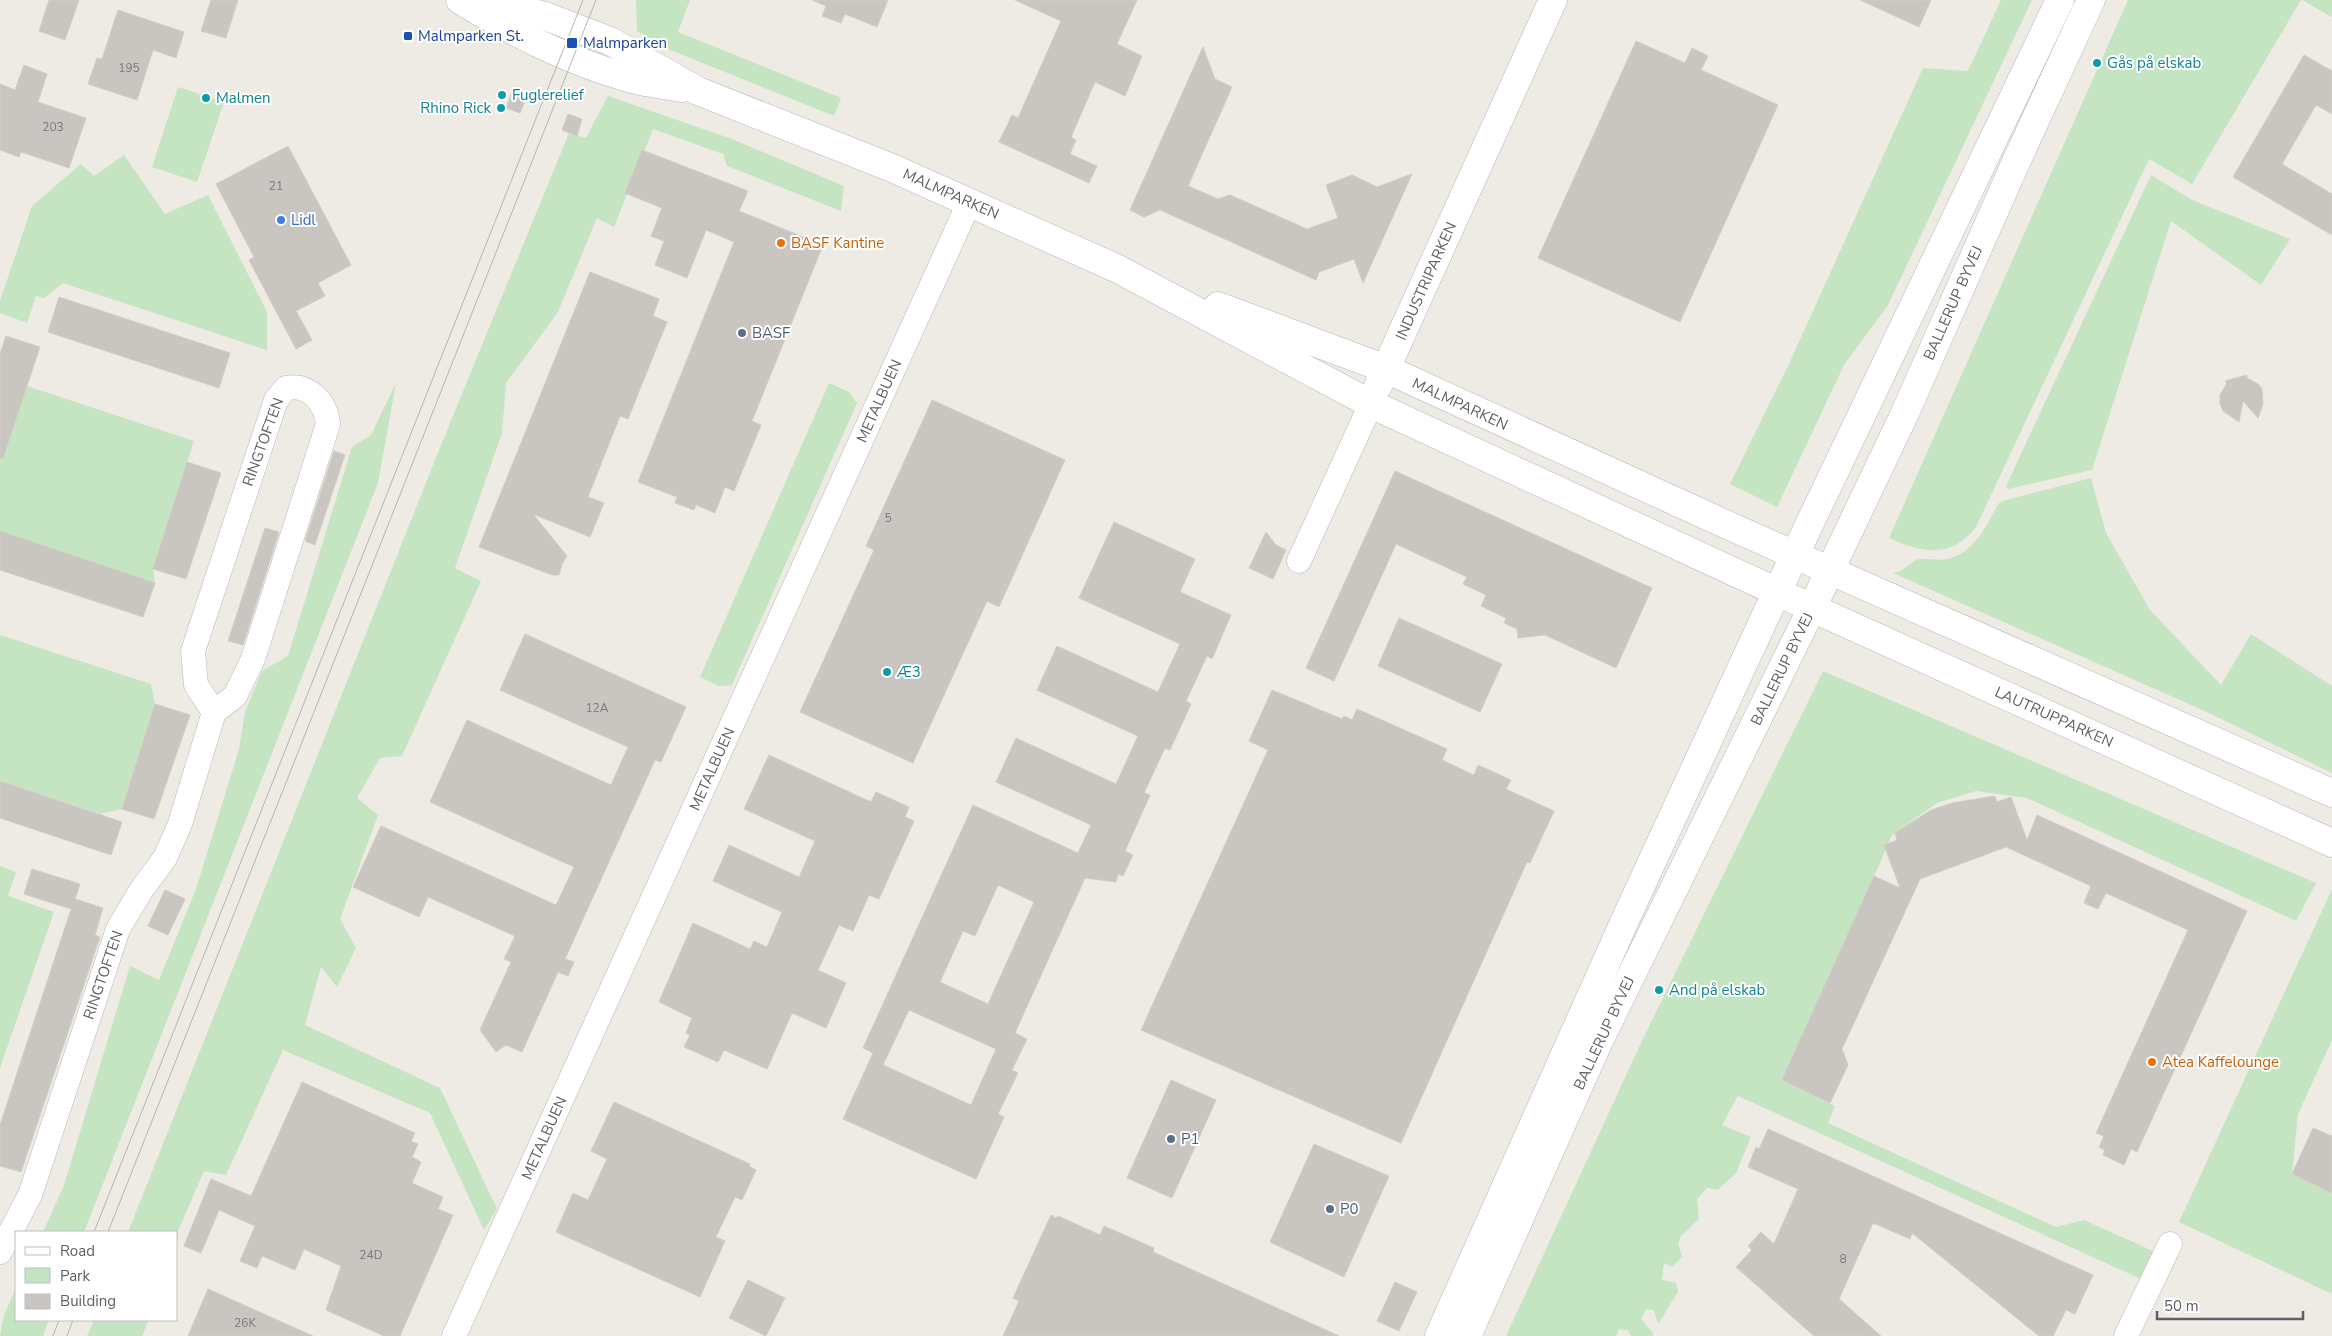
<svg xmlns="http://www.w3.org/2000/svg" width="2332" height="1336" viewBox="0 0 2332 1336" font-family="'Nunito Sans',sans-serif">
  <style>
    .green { fill: #c4e4c2 }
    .building { fill: #c9c6c2; stroke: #d2cdc3; fill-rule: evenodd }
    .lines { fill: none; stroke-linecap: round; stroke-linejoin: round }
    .street-casing { stroke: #b5b7bb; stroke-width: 25 }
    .secondary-casing { stroke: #b3b7bb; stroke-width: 29 }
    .street { stroke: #fff; stroke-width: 24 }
    .secondary { stroke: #fff; stroke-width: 28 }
    .tram { stroke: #b3b4b4; stroke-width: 1 }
    .transit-dot { fill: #1a4fb4; stroke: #fff; stroke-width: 2 }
    .culture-dot { fill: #0f9aa8; stroke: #fff; stroke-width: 2 }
    .shop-dot { fill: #3f7fe0; stroke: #fff; stroke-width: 2 }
    .food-dot { fill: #e8710a; stroke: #fff; stroke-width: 2 }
    .service-dot { fill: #5c6f8a; stroke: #fff; stroke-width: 2 }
    .labels { text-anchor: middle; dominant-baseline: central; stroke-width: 4; stroke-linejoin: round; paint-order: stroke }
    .number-label { font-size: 12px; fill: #777a7c }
    .transit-label { font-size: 15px; fill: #164399; stroke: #fff; text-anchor: start }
    .culture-label { font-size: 15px; fill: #0d838f; stroke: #fff; text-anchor: start }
    .street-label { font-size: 15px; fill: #5c6064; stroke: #fff }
    .shop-label { font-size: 15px; fill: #366cbe; stroke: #fff; text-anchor: start }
    .food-label { font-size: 15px; fill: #c56008; stroke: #fff; text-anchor: start }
    .service-label { font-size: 15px; fill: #4e5e75; stroke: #fff; text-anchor: start }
  </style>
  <rect width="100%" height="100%" fill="#eeebe4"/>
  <!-- green -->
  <g class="green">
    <path d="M 636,0 L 690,0 L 678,32 L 841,98 L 834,116 L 668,49 L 637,31 Z"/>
    <path d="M 2001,0 L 2032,0 L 1888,305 L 1844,365 L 1777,507 L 1730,484 L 1788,366 L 1923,68 L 1968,71 Z"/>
    <path d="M 2128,0 L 2301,0 L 2192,184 L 2149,159 L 1976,527 C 1951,559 1922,553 1889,538 Z"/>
    <path d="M 2302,0 L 2332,0 L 2332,17 Z"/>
    <path d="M 178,87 L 224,102 L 197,182 L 152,167 Z"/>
    <path d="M 608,96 L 732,139 L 844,186 L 841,211 L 727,166 L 723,154 L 653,129 L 614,227 L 597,218 L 558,312 L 506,383 L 502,433 L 455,568 L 481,581 L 402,756 L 380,758 L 357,798 L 378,815 L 340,919 L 356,948 L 337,987 L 321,967 L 305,1025 L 440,1088 L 497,1209 L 484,1230 L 430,1113 L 283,1050 L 226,1175 L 204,1171 L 178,1231 L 176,1258 L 176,1232 L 128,1232 L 439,450 L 569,133 L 586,138 Z"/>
    <path d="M 124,155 L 165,214 L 208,195 L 267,312 L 267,350 L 63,283 L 44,298 L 36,296 L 27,323 L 0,313 L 0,301 L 32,206 L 81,164 L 94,176 Z"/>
    <path d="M 2151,175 L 2192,200 L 2290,239 L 2261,285 L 2171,221 L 2092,470 L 2008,489 L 2006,486 Z"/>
    <path d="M 396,383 L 378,483 L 84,1232 L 43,1232 L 64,1185 L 130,966 L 159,980 L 196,889 L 239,749 L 245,712 L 262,671 L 288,656 L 352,447 L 371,435 Z"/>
    <path d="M 829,383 L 849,392 L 857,403 L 732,685 L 719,686 L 700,677 Z"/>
    <path d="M 27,386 L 194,441 L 153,569 L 155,583 L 0,531 L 0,451 L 5,452 Z"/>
    <path d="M 2091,478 L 2106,533 L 2150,610 L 2221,685 L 2251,634 L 2332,686 L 2332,773 L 2207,712 L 1893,573 C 1905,572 1911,560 1920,559 C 1929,558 1937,561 1947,559 C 1974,553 1986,527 1998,504 L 2002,501 Z"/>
    <path d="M 0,635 L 151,684 L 155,704 L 122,809 L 100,814 L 0,781 Z"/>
    <path d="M 1823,671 L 2316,883 L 2296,921 L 2027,798 L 1976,791 L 1937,803 L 1892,835 L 1785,1082 L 1835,1106 L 1828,1123 L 2056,1227 L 2084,1220 L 2153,1251 L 2156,1259 L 2141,1279 L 1738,1096 L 1722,1125 L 1751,1137 L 1736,1173 L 1718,1190 L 1707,1188 L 1697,1199 L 1699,1219 L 1681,1236 L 1678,1243 L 1682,1257 L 1672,1267 L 1664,1263 L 1662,1280 L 1676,1283 L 1678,1292 L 1658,1324 L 1654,1310 L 1646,1309 L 1641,1319 L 1654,1334 L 1652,1336 L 1631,1336 L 1628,1330 L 1619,1329 L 1616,1336 L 1506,1336 L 1640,1045 Z"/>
    <path d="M 0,866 L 16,872 L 8,896 L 54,912 L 0,1068 Z"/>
    <path d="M 2332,889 L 2332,1040 L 2298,1114 L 2292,1174 L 2332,1193 L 2332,1294 L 2179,1222 Z"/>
    <path d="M 16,1289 L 16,1320 L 49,1320 L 43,1336 L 0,1336 L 4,1315 Z"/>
    <path d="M 94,1320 L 149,1320 L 142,1336 L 87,1336 Z"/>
  </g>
  <!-- building -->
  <g class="building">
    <path d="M 49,0 L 79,0 L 65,40 L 39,31 Z"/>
    <path d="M 211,0 L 238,0 L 226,38 L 201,31 Z"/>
    <path d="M 812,0 L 888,0 L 877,27 L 845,14 L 841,23 L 822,16 L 826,6 Z"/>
    <path d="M 1015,0 L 1137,0 L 1117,44 L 1142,56 L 1125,96 L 1095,82 L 1071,137 L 1076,140 L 1070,154 L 1097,166 L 1089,183 L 999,142 L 1012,115 L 1018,118 L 1061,21 Z"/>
    <path d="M 1860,0 L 1931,0 L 1919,27 Z"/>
    <path d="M 118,10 L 184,32 L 176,58 L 153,50 L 137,100 L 88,84 L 97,58 L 102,59 Z"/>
    <path d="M 1636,41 L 1685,63 L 1692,48 L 1708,56 L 1701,70 L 1778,105 L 1680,322 L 1538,258 Z"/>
    <path d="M 1203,47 L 1215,79 L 1232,87 L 1188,186 L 1218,199 L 1230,195 L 1307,229 L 1338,218 L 1326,185 L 1352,175 L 1377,187 L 1412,174 L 1363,283 L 1354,259 L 1319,272 L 1316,280 L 1160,210 L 1144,217 L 1130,210 Z"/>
    <path d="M 2304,55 L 2332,71 L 2332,114 L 2316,105 L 2282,164 L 2332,194 L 2332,235 L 2233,177 Z"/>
    <path d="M 24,65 L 47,74 L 38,102 L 86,118 L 69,168 L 21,152 L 19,157 L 0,150 L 0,84 L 15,90 Z"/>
    <path d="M 512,92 L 526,98 L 520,113 L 506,108 Z"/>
    <path d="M 568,114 L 582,119 L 577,136 L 562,130 Z"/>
    <path d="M 288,146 L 351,265 L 318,283 L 325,296 L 296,311 L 312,340 L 296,349 L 249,260 L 254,257 L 216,184 Z"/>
    <path d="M 642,150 L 748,191 L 739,211 L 823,245 L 752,421 L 761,425 L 734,491 L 725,487 L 715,513 L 696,505 L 694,510 L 675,503 L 677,497 L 638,482 L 734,242 L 706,230 L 687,278 L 655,265 L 664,241 L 651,236 L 662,208 L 625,193 Z"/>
    <path d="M 590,272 L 659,299 L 653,316 L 667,322 L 628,419 L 620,416 L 588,497 L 604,503 L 590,537 L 533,514 L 567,556 L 562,564 L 559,575 L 552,575 L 479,547 Z"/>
    <path d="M 59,297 L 230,353 L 219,388 L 48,332 Z"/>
    <path d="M 6,336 L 40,347 L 3,458 L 0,458 L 0,354 Z"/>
    <path d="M 2247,375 L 2247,378 L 2258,384 L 2262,389 L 2263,404 L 2258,418 L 2243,401 L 2239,422 L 2223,411 L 2220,404 L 2220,395 L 2227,383 L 2225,381 Z"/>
    <path d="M 932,400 L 1065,460 L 999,607 L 987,601 L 913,763 L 800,712 L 874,550 L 866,546 Z"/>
    <path d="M 334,451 L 345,455 L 315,545 L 305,541 Z"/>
    <path d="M 187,462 L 221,473 L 186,579 L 153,569 Z"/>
    <path d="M 1395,471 L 1652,588 L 1616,668 L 1545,635 L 1518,638 L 1517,629 L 1504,623 L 1506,618 L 1481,606 L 1486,595 L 1463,584 L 1467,577 L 1396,544 L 1334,681 L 1306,668 Z"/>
    <path d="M 1114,522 L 1195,559 L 1180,592 L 1231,615 L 1212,659 L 1207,656 L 1186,701 L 1191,704 L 1170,750 L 1165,748 L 1144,793 L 1150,795 L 1125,851 L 1133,855 L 1123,876 L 1118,874 L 1116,882 L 1085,878 L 1015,1033 L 1027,1039 L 1012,1070 L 1018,1073 L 998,1114 L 1004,1117 L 976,1179 L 843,1119 L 873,1053 L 863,1048 L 973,805 L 1078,853 L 1091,825 L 996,782 L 1016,738 L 1116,784 L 1138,736 L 1037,690 L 1057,646 L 1158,692 L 1180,644 L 1079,598 ZM 998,885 L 1034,902 L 988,1004 L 940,982 L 963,931 L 975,936 ZM 909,1010 L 996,1049 L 971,1105 L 883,1065 Z"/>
    <path d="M 265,528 L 279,532 L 243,645 L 228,641 Z"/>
    <path d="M 0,531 L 155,583 L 143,617 L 0,570 Z"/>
    <path d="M 1266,532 L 1276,545 L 1286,550 L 1273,579 L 1249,568 Z"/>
    <path d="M 1399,618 L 1502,664 L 1480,712 L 1378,666 Z"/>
    <path d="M 525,634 L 686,707 L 661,762 L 655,760 L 565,959 L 574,962 L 568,976 L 558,972 L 522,1052 L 506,1045 L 496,1052 L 480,1030 L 511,962 L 504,959 L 515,936 L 428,897 L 419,917 L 353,887 L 381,826 L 556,905 L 574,867 L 430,802 L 467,720 L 611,785 L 628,747 L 500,690 Z"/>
    <path d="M 1272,690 L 1342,719 L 1344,716 L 1352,720 L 1357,709 L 1447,749 L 1442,760 L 1474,775 L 1478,765 L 1511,780 L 1506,789 L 1554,811 L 1530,863 L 1527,862 L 1401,1143 L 1141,1030 L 1268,750 L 1249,741 Z"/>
    <path d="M 155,704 L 190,715 L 154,819 L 122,809 Z"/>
    <path d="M 769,755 L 871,802 L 876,792 L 909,807 L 905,817 L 914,821 L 879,899 L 869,895 L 853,931 L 839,925 L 818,970 L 846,983 L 826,1028 L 792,1013 L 767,1069 L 724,1050 L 718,1062 L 684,1047 L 690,1035 L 686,1033 L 692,1018 L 659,1002 L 693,923 L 750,949 L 754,941 L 767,947 L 782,912 L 713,881 L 729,845 L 799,877 L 815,841 L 744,809 Z"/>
    <path d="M 0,781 L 122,822 L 111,855 L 0,818 Z"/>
    <path d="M 1995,796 L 1997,802 L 2011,797 L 2027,840 L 2037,815 L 2247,911 L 2137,1152 L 2131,1149 L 2124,1165 L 2103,1155 L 2105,1150 L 2099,1147 L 2104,1136 L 2096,1133 L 2188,930 L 2106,893 L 2098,909 L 2084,903 L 2091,886 L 2006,847 L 1920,879 L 1842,1049 L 1848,1065 L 1830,1103 L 1782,1080 L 1874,876 L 1900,888 L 1884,845 L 1897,840 L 1895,833 L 1931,810 L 1952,803 Z"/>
    <path d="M 32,869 L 80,884 L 75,899 L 103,908 L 95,935 L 100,937 L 21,1172 L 0,1166 L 0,1125 L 71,909 L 24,894 Z"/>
    <path d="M 165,890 L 185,899 L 168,935 L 148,926 Z"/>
    <path d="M 1171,1080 L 1216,1100 L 1172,1198 L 1127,1178 Z"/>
    <path d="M 302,1082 L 415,1133 L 411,1141 L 418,1144 L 412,1157 L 421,1162 L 412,1183 L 443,1197 L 438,1209 L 453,1215 L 400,1336 L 384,1336 L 326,1310 L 341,1266 L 304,1249 L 295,1270 L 262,1256 L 257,1268 L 240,1261 L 255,1226 L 219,1210 L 201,1253 L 184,1246 L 211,1179 L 251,1196 Z"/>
    <path d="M 614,1102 L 750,1164 L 749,1166 L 756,1170 L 742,1200 L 735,1197 L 716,1237 L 725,1241 L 700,1297 L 556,1232 L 573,1193 L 588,1200 L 607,1159 L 591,1151 Z"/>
    <path d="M 2313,1128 L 2332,1136 L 2332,1193 L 2292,1174 Z"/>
    <path d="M 1768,1129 L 2093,1275 L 2075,1314 L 2066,1310 L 2053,1336 L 2039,1336 L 1912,1233 L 1910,1239 L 1873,1223 L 1839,1299 L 1881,1336 L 1814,1336 L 1736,1267 L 1752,1250 L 1748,1246 L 1761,1232 L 1774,1244 L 1798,1189 L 1748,1167 L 1756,1147 L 1759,1149 Z"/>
    <path d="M 1314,1144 L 1389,1176 L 1344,1277 L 1270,1242 Z"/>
    <path d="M 1051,1215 L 1056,1218 L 1058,1216 L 1100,1235 L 1104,1226 L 1154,1248 L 1153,1252 L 1339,1336 L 1003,1336 L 1019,1301 L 1013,1298 Z"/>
    <path d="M 748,1280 L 785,1298 L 766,1336 L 729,1318 Z"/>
    <path d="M 1395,1282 L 1417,1292 L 1399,1331 L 1377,1321 Z"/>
    <path d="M 208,1289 L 313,1336 L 188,1336 Z"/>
  </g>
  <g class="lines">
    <!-- street casing -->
    <g class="street-casing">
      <g id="street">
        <path d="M 1299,561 L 1371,404"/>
        <path d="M 0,1252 L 30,1195 L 118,929 L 142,889 L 165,858 L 180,824 L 214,712 L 235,696 L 253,659 L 328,424 C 326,403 309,383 286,388 L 276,400 L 193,651 L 196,685 L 214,712"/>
        <path d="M 454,1336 L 969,203"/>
        <path d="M 2126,1336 L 2170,1244"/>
      </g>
    </g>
    <!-- secondary casing -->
    <g class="secondary-casing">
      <g id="secondary">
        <path d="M 460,0 C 513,32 569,62 629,78 C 646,83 665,85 682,88"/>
        <path d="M 484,0 L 545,16 L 610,41 L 698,91 L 892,168 L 1118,269 L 1371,404 L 1812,608 L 2332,843"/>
        <path d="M 1218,306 L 1386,369 L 1734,528 L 2332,793"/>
        <path d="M 1378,386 L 1553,0"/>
        <path d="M 1439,1336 L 1626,918 L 1765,617 L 2060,0"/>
        <path d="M 1467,1336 L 1598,1043 L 1812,608 L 1905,413 L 2016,162 L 2091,0"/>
      </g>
    </g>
    <!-- street -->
    <use href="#street" class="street"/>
    <!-- secondary -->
    <use href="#secondary" class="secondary"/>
    <!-- tram -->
    <g class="tram">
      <path d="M 94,1232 L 583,0"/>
      <path d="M 108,1232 L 596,0"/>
      <path d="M 53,1336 L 59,1320"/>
      <path d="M 67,1336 L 73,1320"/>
    </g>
  </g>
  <!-- markers -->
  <g class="transit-dot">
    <rect x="403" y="31" width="10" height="10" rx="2.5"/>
    <rect x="566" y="37" width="12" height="12" rx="2.5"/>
  </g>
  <g class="culture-dot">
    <circle cx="2097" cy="63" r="5"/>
    <circle cx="502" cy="95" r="5"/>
    <circle cx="206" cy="98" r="5"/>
    <circle cx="501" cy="108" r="5"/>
    <circle cx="887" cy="672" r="5"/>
    <circle cx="1659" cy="990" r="5"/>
  </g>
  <circle class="shop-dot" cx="281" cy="220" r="5"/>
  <g class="food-dot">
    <circle cx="781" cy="243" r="5"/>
    <circle cx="2152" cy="1062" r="5"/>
  </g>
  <g class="service-dot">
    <circle cx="742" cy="333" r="5"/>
    <circle cx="1171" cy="1139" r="5"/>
    <circle cx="1330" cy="1209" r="5"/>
  </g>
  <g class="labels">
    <!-- number labels -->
    <g class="number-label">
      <text x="129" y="68">195</text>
      <text x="53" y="127">203</text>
      <text x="276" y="186">21</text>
      <text x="888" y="518">5</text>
      <text x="597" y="708">12A</text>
      <text x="371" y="1255">24D</text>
      <text x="1843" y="1259">8</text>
      <text x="245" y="1323">26K</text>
    </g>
    <!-- transit labels -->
    <g class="transit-label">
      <text x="418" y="36">Malmparken St.</text>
      <text x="583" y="43">Malmparken</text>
    </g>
    <!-- culture labels -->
    <g class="culture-label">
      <text x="2107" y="63">Gås på elskab</text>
      <text x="512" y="95">Fuglerelief</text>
      <text x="216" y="98">Malmen</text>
      <text x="491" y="108" text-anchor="end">Rhino Rick</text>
      <text x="897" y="672">Æ3</text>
      <text x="1669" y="990">And på elskab</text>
    </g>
    <!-- street labels -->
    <g class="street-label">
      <text transform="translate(951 194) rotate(24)">MALMPARKEN</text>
      <text transform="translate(1426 281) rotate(-66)">INDUSTRIPARKEN</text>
      <text transform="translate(1953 303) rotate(-66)">BALLERUP BYVEJ</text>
      <text transform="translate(879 401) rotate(-66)">METALBUEN</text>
      <text transform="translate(1460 404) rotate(25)">MALMPARKEN</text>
      <text transform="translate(263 442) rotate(-70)">RINGTOFTEN</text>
      <text transform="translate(1782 669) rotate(-64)">BALLERUP BYVEJ</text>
      <text transform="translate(2054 717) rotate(24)">LAUTRUPPARKEN</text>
      <text transform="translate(712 769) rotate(-66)">METALBUEN</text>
      <text transform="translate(103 975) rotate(-71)">RINGTOFTEN</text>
      <text transform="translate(1604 1033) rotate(-65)">BALLERUP BYVEJ</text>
      <text transform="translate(544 1138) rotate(-66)">METALBUEN</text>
    </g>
    <!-- shop labels -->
    <g class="shop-label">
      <text x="291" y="220">Lidl</text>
    </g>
    <!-- food labels -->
    <g class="food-label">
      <text x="791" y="243">BASF Kantine</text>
      <text x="2162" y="1062">Atea Kaffelounge</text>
    </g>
    <!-- service labels -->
    <g class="service-label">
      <text x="752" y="333">BASF</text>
      <text x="1181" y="1139">P1</text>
      <text x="1340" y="1209">P0</text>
    </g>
  </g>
  <!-- legend -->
  <rect x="15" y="1231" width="162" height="90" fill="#ffffff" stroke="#bebfc1"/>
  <rect x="25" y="1247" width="25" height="8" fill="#ffffff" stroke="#bebfc1"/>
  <text x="60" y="1256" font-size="15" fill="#5c6064">Road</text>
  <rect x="25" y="1268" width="25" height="15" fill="#c4e4c2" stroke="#bebfc1"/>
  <text x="60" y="1281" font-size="15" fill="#5c6064">Park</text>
  <rect x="25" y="1294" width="25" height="15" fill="#c9c6c2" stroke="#bebfc1"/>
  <text x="60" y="1306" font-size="15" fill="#5c6064">Building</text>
  <!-- scale -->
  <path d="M2157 1311v8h146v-8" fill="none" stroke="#5c6064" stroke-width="2.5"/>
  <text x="2164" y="1311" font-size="15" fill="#5c6064" stroke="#ffffff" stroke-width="4" paint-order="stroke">50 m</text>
</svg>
